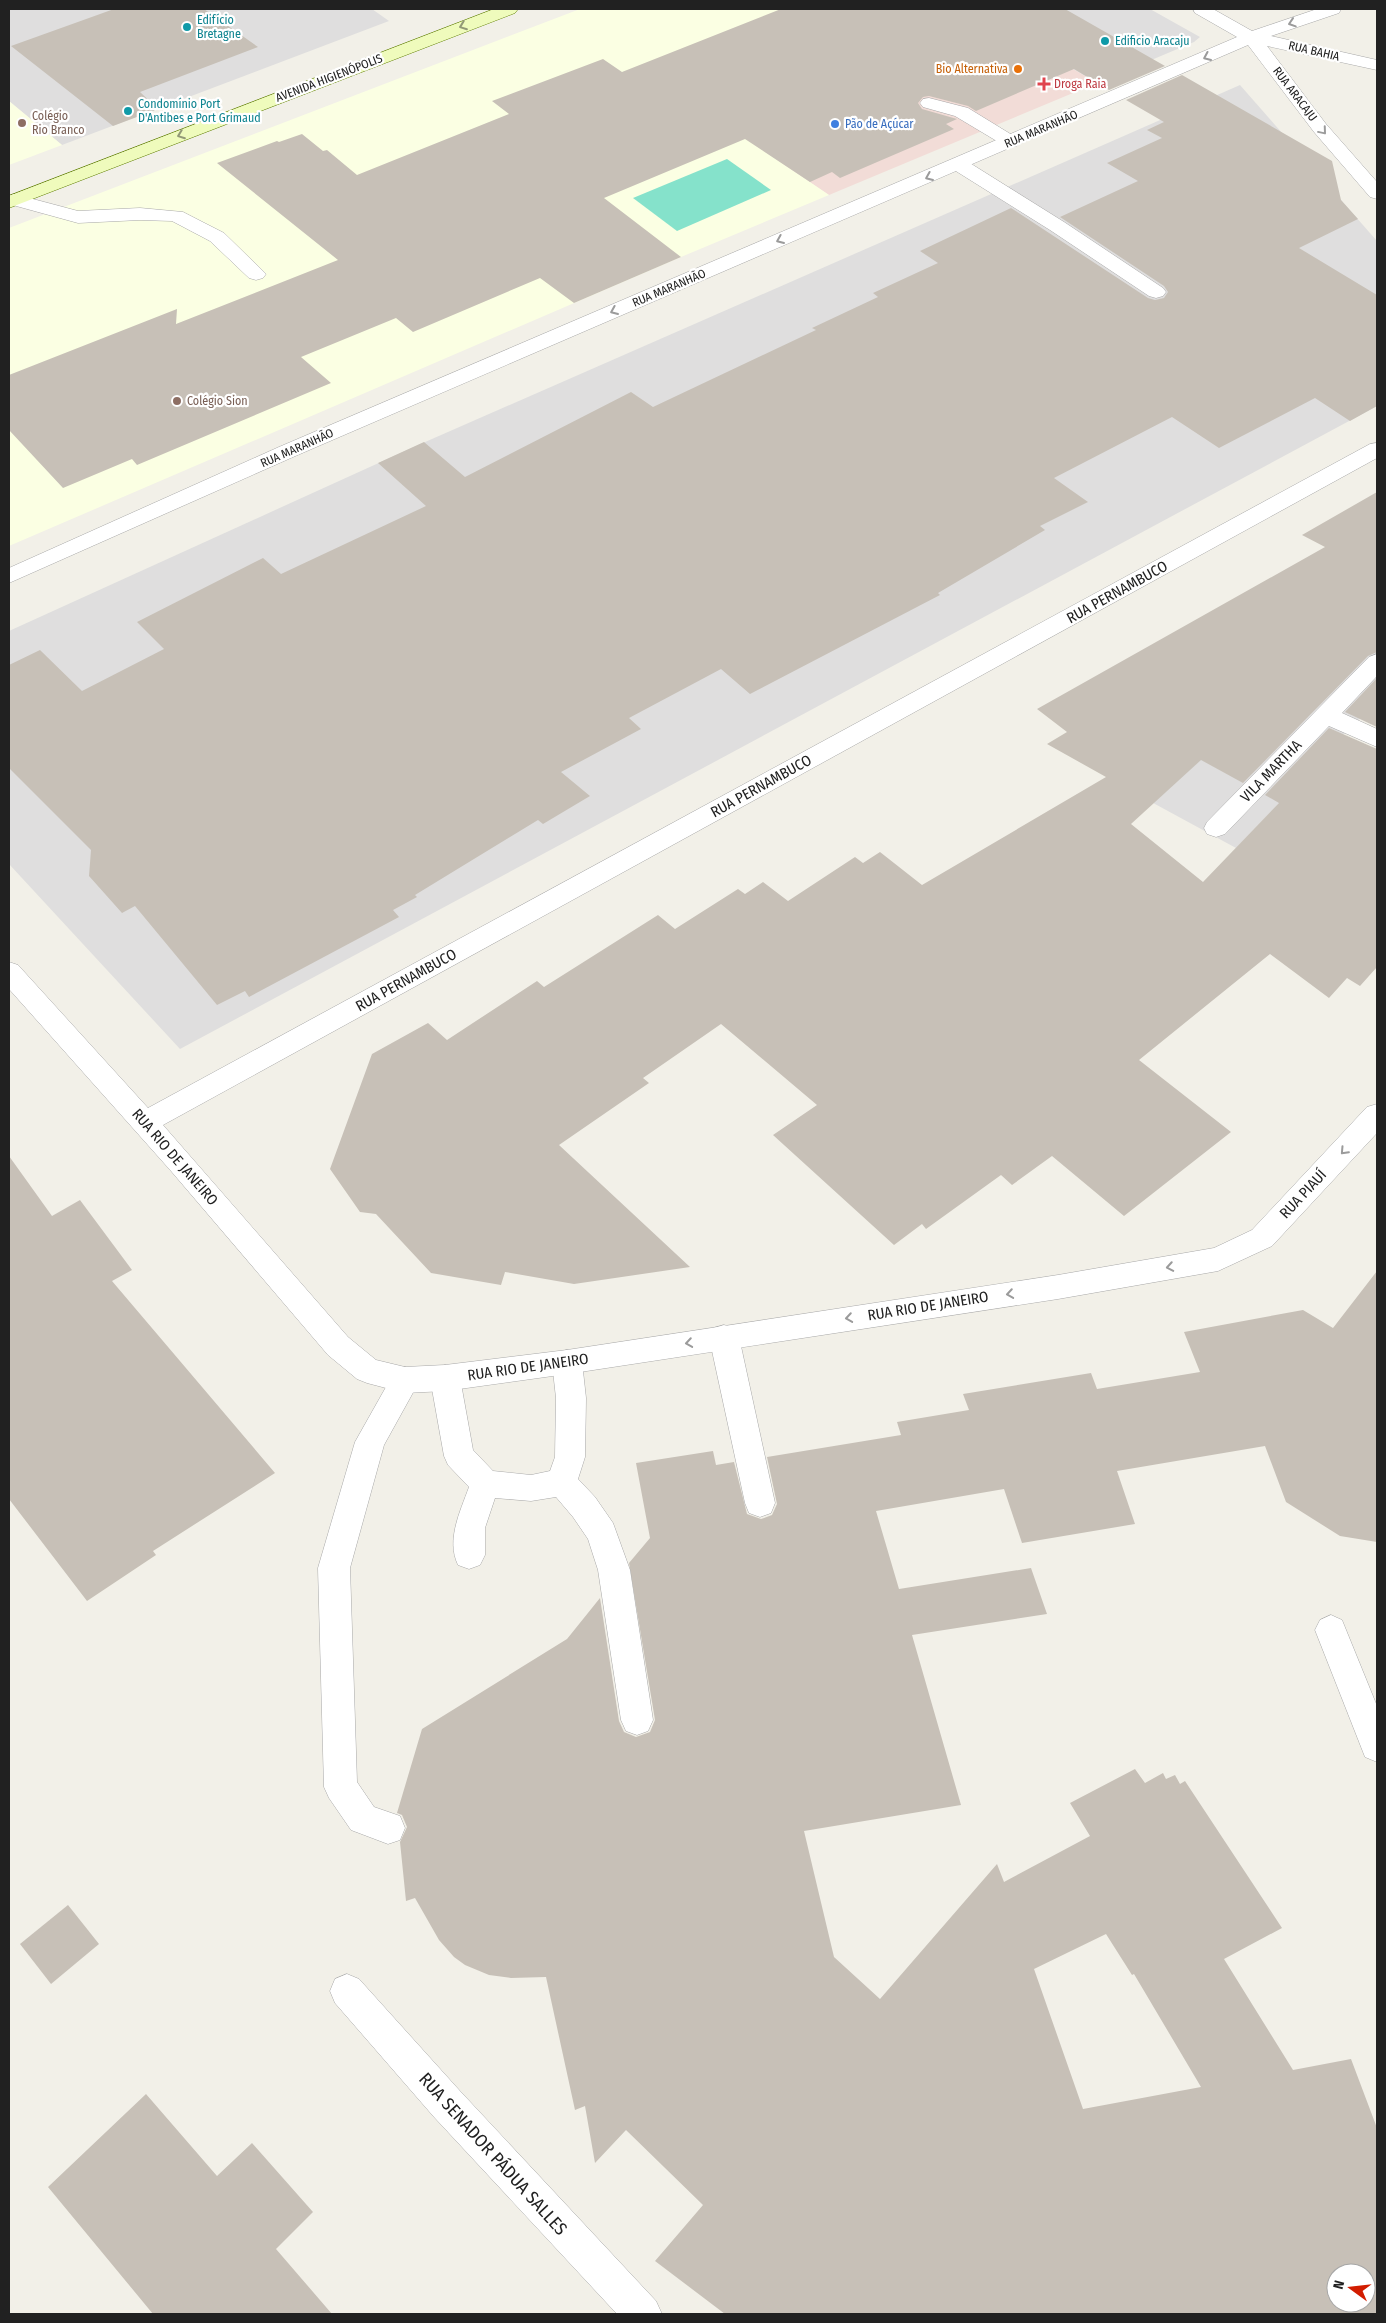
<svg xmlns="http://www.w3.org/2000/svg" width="1386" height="2323" viewBox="0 0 1386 2323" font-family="'Fira Sans Condensed',sans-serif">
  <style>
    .residential { fill: #dfdede }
    .commercial { fill: #f2dcd7 }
    .education { fill: #fbffe3 }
    .pitch { fill: #85e2cb }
    .building { fill: #c7c0b7; fill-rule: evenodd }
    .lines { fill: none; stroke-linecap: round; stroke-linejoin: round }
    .lane-casing { stroke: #a8a8a8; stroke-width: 1 }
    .street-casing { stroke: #a8a8a8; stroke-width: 1 }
    .secondary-casing { stroke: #5f7e02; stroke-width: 1 }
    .lane { fill: #fff; fill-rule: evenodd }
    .street { fill: #fff; fill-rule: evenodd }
    .secondary { fill: #effbbc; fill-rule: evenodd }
    .oneway { stroke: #9b9b9b }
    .oneway2 { stroke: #929976 }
    .culture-dot { fill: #0f9aa8; stroke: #fff; stroke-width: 2 }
    .food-dot { fill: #e8710a; stroke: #fff; stroke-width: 2 }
    .health-dot { fill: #e0444e; stroke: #fff; stroke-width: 2 }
    .education-dot { fill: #8d6e63; stroke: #fff; stroke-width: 2 }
    .shop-dot { fill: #3f7fe0; stroke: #fff; stroke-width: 2 }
    .labels { text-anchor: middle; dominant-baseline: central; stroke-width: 4.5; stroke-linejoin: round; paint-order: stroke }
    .far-culture-label { font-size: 12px; fill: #0d838f; stroke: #fff; text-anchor: start }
    .far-street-label { font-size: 12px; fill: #212121; stroke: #fff }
    .far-food-label { font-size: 12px; fill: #c56008; stroke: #fff; text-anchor: end }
    .far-health-label { font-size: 12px; fill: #be3a42; stroke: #fff; text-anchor: start }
    .far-education-label { font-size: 12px; fill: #785e54; stroke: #fff; text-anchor: start }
    .far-shop-label { font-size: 12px; fill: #366cbe; stroke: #fff; text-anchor: start }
    .street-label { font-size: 15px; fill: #212121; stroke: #fff }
    .near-street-label { font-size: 18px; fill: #212121; stroke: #fff }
  </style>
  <rect width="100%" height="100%" fill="#f2f0e8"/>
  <!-- residential -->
  <g class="residential">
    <path d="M 9,9 L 372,9 L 389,21 L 62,145 L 9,101 Z"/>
    <path d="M 869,9 L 1150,9 L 1200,37 L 1194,42 L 1097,83 L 1006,30 L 944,55 Z"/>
    <path d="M 1240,85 L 1377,241 L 1377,406 L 180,1049 L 9,864 L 9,631 L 416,446 Z"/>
    <path d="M 1370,632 L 1377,637 L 1377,702 L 1343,735 L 1377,753 L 1377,796 L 1317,764 L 1236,848 L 1109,779 L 1171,743 L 1231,776 L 1330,680 Z"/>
  </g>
  <!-- commercial -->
  <path class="commercial" d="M 1006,30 L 1097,83 L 829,195 L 716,119 Z"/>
  <!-- education -->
  <g class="education">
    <path d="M 580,9 L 870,9 L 934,49 L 717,119 L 829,195 L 681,257 L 9,546 L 9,228 Z"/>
    <path d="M 9,101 L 62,145 L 9,165 Z"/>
  </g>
  <!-- pitch -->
  <path class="pitch" d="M 727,159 L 771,190 L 677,231 L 633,198 Z"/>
  <!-- building -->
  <g class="building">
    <path d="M 114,9 L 204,9 L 258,47 L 140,92 L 158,109 L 113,126 L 11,46 Z"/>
    <path d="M 781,9 L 1065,9 L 1165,66 L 1109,90 L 1074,69 L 976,111 L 968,106 L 929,96 L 923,97 L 918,103 L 922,109 L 957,119 L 946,124 L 954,129 L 840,178 L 832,172 L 810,182 L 745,139 L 604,198 L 681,257 L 574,303 L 540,278 L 413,332 L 396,318 L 301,357 L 331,383 L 137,465 L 132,459 L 63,488 L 9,430 L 9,375 L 177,309 L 176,324 L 338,260 L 217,163 L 277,141 L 279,142 L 302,134 L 323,151 L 327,150 L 357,175 L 509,114 L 492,101 L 603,59 L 622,72 Z"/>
    <path d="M 1182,75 L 1332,161 L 1341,200 L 1358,219 L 1299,248 L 1377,295 L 1377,406 L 1350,421 L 1315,398 L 1219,448 L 1172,417 L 1054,478 L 1088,502 L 1040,526 L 1045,530 L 938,593 L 940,595 L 750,694 L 721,669 L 629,718 L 641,729 L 561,772 L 590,796 L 543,824 L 538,820 L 415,895 L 417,897 L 393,910 L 399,917 L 249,997 L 245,991 L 217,1005 L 135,906 L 122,913 L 89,876 L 91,850 L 9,768 L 9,665 L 40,650 L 82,691 L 164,649 L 137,622 L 263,558 L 281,574 L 426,506 L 378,463 L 424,442 L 465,477 L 631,392 L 653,407 L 816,330 L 812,328 L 878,297 L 873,293 L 938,263 L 920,251 L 1011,208 L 1148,298 L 1155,300 L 1164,298 L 1168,292 L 1164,286 L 1060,217 L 1138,181 L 1107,163 L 1162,138 L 1147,130 L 1164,122 L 1126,100 Z"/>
    <path d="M 1377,492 L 1377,652 L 1368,656 L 1243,783 L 1201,760 L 1131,824 L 1203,882 L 1279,803 L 1265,795 L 1329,728 L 1377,749 L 1377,967 L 1360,986 L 1347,978 L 1329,998 L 1270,954 L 1139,1060 L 1231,1132 L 1124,1216 L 1052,1156 L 1012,1185 L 1001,1175 L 926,1229 L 922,1224 L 894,1245 L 773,1135 L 817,1105 L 721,1024 L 643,1078 L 649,1083 L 559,1145 L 690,1267 L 574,1284 L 505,1272 L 501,1285 L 431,1273 L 376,1214 L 360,1212 L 330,1169 L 372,1054 L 428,1023 L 447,1040 L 537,981 L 544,987 L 658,915 L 675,929 L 738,889 L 745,894 L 763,882 L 788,901 L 855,857 L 863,863 L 880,852 L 922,885 L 1106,777 L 1047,744 L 1067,732 L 1037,709 L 1325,547 L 1302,535 Z"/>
    <path d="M 1377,678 L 1377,727 L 1345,712 Z"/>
    <path d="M 9,1156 L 52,1216 L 80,1200 L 132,1270 L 112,1281 L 275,1473 L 153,1551 L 156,1555 L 87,1601 L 9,1499 Z"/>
    <path d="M 1377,1271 L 1377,1542 L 1340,1536 L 1286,1502 L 1265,1446 L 1117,1471 L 1135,1524 L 1022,1543 L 1004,1489 L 876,1511 L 899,1589 L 1031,1568 L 1047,1614 L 912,1635 L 961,1805 L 804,1831 L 834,1957 L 880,1999 L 997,1864 L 1004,1882 L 1090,1836 L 1070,1803 L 1135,1769 L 1145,1783 L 1163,1773 L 1166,1779 L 1175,1775 L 1180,1784 L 1185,1781 L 1282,1928 L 1224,1959 L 1293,2070 L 1351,2059 L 1377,2128 L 1377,2314 L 725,2314 L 655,2261 L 703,2205 L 626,2130 L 595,2163 L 585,2106 L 575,2110 L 546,1977 L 511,1978 L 489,1975 L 465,1965 L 454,1957 L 439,1940 L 415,1898 L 406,1901 L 400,1842 L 407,1827 L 402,1815 L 397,1813 L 422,1729 L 567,1639 L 600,1598 L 619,1721 L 624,1732 L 636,1737 L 650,1732 L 655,1720 L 629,1563 L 650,1538 L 636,1463 L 713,1451 L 716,1465 L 734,1462 L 747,1514 L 761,1519 L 772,1515 L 777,1504 L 767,1457 L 901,1435 L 897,1422 L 969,1410 L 963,1394 L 1091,1373 L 1097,1389 L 1200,1372 L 1184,1332 L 1303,1310 L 1333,1328 ZM 1106,1934 L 1132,1975 L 1134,1974 L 1201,2087 L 1083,2109 L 1034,1969 ZM 1336,2273 L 1366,2273 L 1366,2303 L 1336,2303 Z"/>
    <path d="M 68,1905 L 99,1944 L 51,1984 L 20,1944 Z"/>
    <path d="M 146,2094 L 217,2176 L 252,2143 L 313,2212 L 276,2249 L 332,2314 L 153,2314 L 48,2187 Z"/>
  </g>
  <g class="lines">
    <!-- lane casing -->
    <g class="lane-casing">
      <g id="lane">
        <path d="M 929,98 L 968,108 L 1017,138 L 1020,142 L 1017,146 L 1005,146 L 955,116 L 923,107 L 920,103 L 923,99 Z"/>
        <path d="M 958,158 L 965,160 L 1064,222 L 1163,288 L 1166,292 L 1163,296 L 1156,298 L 1149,296 L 1050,230 L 951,168 L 949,164 L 951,160 Z"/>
        <path d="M 14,194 L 78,211 L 140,208 L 183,212 L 224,233 L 266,274 L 263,278 L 256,280 L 249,278 L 210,241 L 172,221 L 140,220 L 78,223 L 9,204 L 9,196 Z"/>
        <path d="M 724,1325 L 734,1328 L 739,1337 L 775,1503 L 771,1513 L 760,1517 L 749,1513 L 745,1503 L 709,1337 L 714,1328 Z"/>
        <path d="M 567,1350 L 577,1353 L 582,1362 L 586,1398 L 585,1457 L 578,1479 L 595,1497 L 613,1523 L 630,1570 L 653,1720 L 648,1731 L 637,1735 L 626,1731 L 621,1720 L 598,1570 L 588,1539 L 573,1517 L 556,1497 L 531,1501 L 495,1498 L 485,1528 L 485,1555 L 480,1565 L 469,1569 L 458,1565 C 446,1540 460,1512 469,1487 L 448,1465 L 444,1456 L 430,1378 L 435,1369 L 445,1365 L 455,1369 L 460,1378 L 473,1450 L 493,1471 L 531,1475 L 550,1471 L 555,1457 L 556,1398 L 552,1362 L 557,1353 Z"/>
        <path d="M 405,1367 L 415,1371 L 420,1380 L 384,1445 L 350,1568 L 357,1782 L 374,1807 L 400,1816 L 405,1828 L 400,1840 L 388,1844 L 351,1830 L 329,1798 L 324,1787 L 318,1568 L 355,1442 L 395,1371 Z"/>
      </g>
    </g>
    <!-- street casing -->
    <g class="street-casing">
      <g id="street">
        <path d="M 1193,9 L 1213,9 L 1252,31 L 1317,9 L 1341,9 L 1339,13 L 1271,36 L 1377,60 L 1377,70 L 1267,46 L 1326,124 L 1377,182 L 1377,199 L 1370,197 L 1314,132 L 1248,45 L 293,457 L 9,583 L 9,568 L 279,447 L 1237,37 L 1195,13 Z"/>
        <path d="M 1377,443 L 1377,458 L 163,1125 L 348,1337 L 376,1360 L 405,1367 L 445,1365 L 567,1350 L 1058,1275 L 1214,1248 L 1252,1230 L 1367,1107 L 1377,1104 L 1377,1133 L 1272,1246 L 1218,1271 L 1058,1299 L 567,1374 L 445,1391 L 405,1393 L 367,1383 L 357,1379 L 328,1355 L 171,1171 L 9,989 L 9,962 L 18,965 L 148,1108 L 1370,444 Z"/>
        <path d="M 1377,654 L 1377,676 L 1342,713 L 1377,729 L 1377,747 L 1329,726 L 1225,834 L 1216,837 L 1207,834 L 1204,828 L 1207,822 L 1369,657 Z"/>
        <path d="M 1331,1615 L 1342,1620 L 1377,1706 L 1377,1762 L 1365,1757 L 1315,1630 L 1320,1620 Z"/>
        <path d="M 347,1974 L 359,1979 L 460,2091 L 656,2301 L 662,2314 L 617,2314 L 434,2117 L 335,2003 L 330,1991 L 335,1979 Z"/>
      </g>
    </g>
    <!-- secondary casing -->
    <g class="secondary-casing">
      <path id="secondary" d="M 494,9 L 518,9 L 515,13 L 9,208 L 9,196 Z"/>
    </g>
    <!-- lane -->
    <use href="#lane" class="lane"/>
    <!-- street -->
    <use href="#street" class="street"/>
    <!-- secondary -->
    <use href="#secondary" class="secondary"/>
  </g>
  <!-- one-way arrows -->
  <defs><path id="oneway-chevron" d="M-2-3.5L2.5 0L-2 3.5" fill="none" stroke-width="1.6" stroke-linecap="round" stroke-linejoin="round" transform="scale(1.25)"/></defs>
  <g class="oneway">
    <use href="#oneway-chevron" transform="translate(1292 23) rotate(162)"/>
    <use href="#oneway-chevron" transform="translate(1207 57) rotate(156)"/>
    <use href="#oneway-chevron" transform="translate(1323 131) rotate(50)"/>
    <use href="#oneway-chevron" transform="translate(929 177) rotate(157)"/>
    <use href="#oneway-chevron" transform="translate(780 240) rotate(157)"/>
    <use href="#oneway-chevron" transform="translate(614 311) rotate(157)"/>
    <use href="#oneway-chevron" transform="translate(1344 1151) rotate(133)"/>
    <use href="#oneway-chevron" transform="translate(1170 1267) rotate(170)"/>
    <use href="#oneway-chevron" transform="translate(1010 1294) rotate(171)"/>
    <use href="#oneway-chevron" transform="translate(849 1318) rotate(171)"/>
    <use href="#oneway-chevron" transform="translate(689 1343) rotate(171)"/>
  </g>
  <g class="oneway2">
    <use href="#oneway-chevron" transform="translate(463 26) rotate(159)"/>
    <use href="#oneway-chevron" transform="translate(181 135) rotate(159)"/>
  </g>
  <!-- markers -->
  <g class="culture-dot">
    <circle cx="187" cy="27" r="5"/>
    <circle cx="1105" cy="41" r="5"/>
    <circle cx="128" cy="111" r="5"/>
  </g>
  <circle class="food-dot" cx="1018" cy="69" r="5"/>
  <path class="health-dot" d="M1041.5 76.5h5v5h5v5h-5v5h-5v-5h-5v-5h5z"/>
  <g class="education-dot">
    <circle cx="22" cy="123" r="5"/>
    <circle cx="177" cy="401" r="5"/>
  </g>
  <circle class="shop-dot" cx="835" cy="124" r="5"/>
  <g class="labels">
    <!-- far-culture labels -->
    <g class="far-culture-label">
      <text x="197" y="20">Edifício<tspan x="197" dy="14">Bretagne</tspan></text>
      <text x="1115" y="41">Edificio Aracaju</text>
      <text x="138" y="104">Condomínio Port<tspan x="138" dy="14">D'Antibes e Port Grimaud</tspan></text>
    </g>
    <!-- far-street labels -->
    <g class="far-street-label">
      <text transform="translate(1314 51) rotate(13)">RUA BAHIA</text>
      <text transform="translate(329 78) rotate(-21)">AVENIDA HIGIENÓPOLIS</text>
      <text transform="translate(1295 94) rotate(53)">RUA ARACAJU</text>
      <text transform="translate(1041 129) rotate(-23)">RUA MARANHÃO</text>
      <text transform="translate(669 288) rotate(-23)">RUA MARANHÃO</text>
      <text transform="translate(297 448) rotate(-24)">RUA MARANHÃO</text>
    </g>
    <!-- far-food labels -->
    <g class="far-food-label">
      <text x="1008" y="69">Bio Alternativa</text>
    </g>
    <!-- far-health labels -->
    <g class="far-health-label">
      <text x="1054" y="84">Droga Raia</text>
    </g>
    <!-- far-education labels -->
    <g class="far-education-label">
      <text x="32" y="116">Colégio<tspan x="32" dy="14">Rio Branco</tspan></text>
      <text x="187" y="401">Colégio Sion</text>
    </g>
    <!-- far-shop labels -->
    <g class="far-shop-label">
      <text x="845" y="124">Pão de Açúcar</text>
    </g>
    <!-- street labels -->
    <g class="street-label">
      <text transform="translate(1117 592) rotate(-29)">RUA PERNAMBUCO</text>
      <text transform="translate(1271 771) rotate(-46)">VILA MARTHA</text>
      <text transform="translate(761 786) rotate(-29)">RUA PERNAMBUCO</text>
      <text transform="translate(406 980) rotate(-29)">RUA PERNAMBUCO</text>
      <text transform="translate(175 1157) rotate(49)">RUA RIO DE JANEIRO</text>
      <text transform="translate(1303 1194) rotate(-47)">RUA PIAUÍ</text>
      <text transform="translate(928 1306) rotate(-9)">RUA RIO DE JANEIRO</text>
      <text transform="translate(528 1367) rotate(-8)">RUA RIO DE JANEIRO</text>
    </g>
    <!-- near-street labels -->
    <g class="near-street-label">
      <text transform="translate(493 2154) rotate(48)">RUA SENADOR PÁDUA SALLES</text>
    </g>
  </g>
  <!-- border -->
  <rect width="1386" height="2323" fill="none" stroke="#212121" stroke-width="20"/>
  <!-- north arrow -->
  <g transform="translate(1351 2288) rotate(285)"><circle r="24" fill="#ffffff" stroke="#a6a6a6"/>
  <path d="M0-4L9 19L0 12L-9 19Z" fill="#d21d00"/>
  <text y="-8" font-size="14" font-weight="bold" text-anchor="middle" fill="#212121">N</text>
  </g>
</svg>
